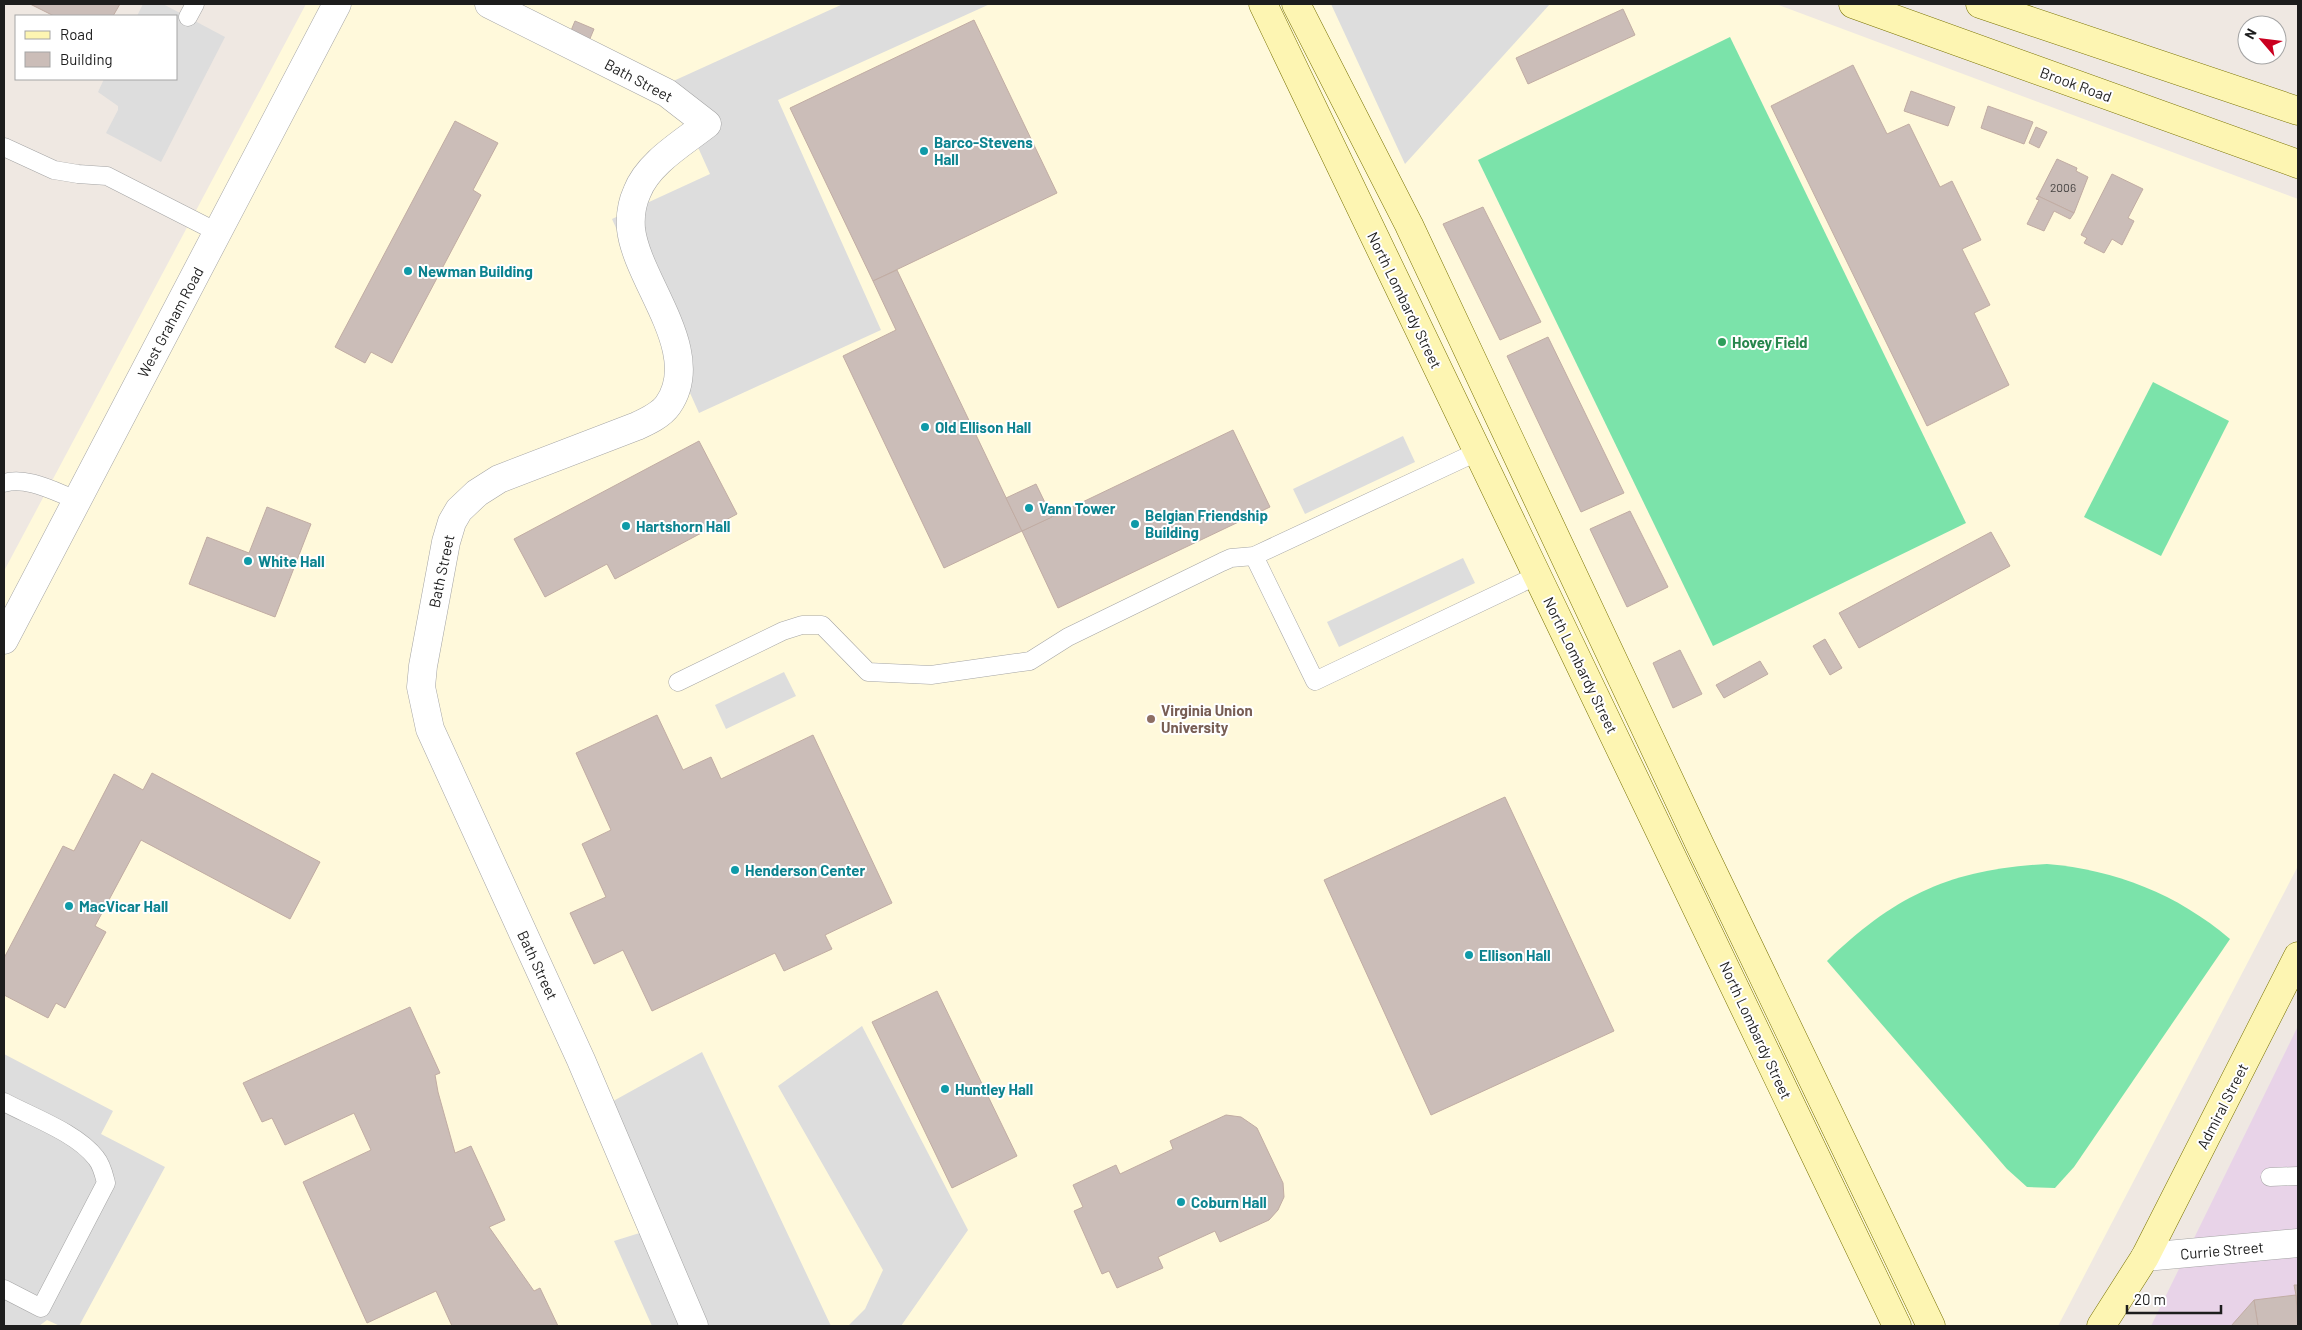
<svg xmlns="http://www.w3.org/2000/svg" width="2302" height="1330" viewBox="0 0 2302 1330" font-family="Barlow,sans-serif">
  <style>
    .industrial { fill: #e8d3e8 }
    .education { fill: #fff9db }
    .pitch { fill: #7be3aa }
    .parking { fill: #ddd }
    .building { fill: #cbbdb8; stroke: #c1aca3 }
    .lines { fill: none; stroke-linecap: round; stroke-linejoin: round }
    .lane-casing { stroke: #a4a4a4; stroke-width: 19 }
    .street-casing { stroke: #a4a4a4; stroke-width: 29 }
    .secondary-casing { stroke: #787200; stroke-width: 29 }
    .lane { stroke: #fff; stroke-width: 18 }
    .street { stroke: #fff; stroke-width: 28 }
    .secondary { stroke: #fdf5b2; stroke-width: 28 }
    .culture-dot { fill: #0f9aa8; stroke: #fff; stroke-width: 2 }
    .leisure-dot { fill: #2e9e5b; stroke: #fff; stroke-width: 2 }
    .education-dot { fill: #8d6e63; stroke: #fff; stroke-width: 2 }
    .labels { text-anchor: middle; dominant-baseline: central; stroke-width: 4; stroke-linejoin: round; paint-order: stroke }
    .number-label { font-size: 12px; fill: #484544 }
    .street-label { font-size: 15px; fill: #1d1d1d; stroke: #fff }
    .culture-label { font-size: 15px; font-weight: bold; fill: #0d838f; stroke: #fff; text-anchor: start }
    .leisure-label { font-size: 15px; font-weight: bold; fill: #27864d; stroke: #fff; text-anchor: start }
    .education-label { font-size: 15px; font-weight: bold; fill: #785e54; stroke: #fff; text-anchor: start }
  </style>
  <rect width="100%" height="100%" fill="#efe8e2"/>
  <!-- industrial -->
  <path class="industrial" d="M 2298,1026 L 2298,1326 L 2151,1326 Z"/>
  <!-- education -->
  <path class="education" d="M 306,4 L 1776,4 L 2298,199 L 2298,866 L 2058,1326 L 4,1326 L 4,571 Z"/>
  <!-- pitch -->
  <g class="pitch">
    <path d="M 1730,37 L 1966,523 L 1713,646 L 1478,160 Z"/>
    <path d="M 2153,382 L 2229,421 L 2161,556 L 2084,517 Z"/>
    <path d="M 2047,864 C 2116,870 2177,894 2230,939 L 2074,1167 L 2055,1188 L 2027,1187 L 2007,1169 L 1827,961 C 1895,895 1952,869 2047,864 Z"/>
  </g>
  <!-- parking -->
  <g class="parking">
    <path d="M 143,4 L 163,4 L 225,37 L 161,162 L 106,133 L 118,110 L 118,106 L 98,92 L 104,79 L 176,79 L 176,16 L 137,16 Z"/>
    <path d="M 843,4 L 990,4 L 778,100 L 881,330 L 699,413 L 612,219 L 710,174 L 669,83 Z"/>
    <path d="M 1331,4 L 1550,4 L 1405,164 Z"/>
    <path d="M 1403,436 L 1415,462 L 1305,514 L 1293,489 Z"/>
    <path d="M 1463,558 L 1475,583 L 1339,647 L 1327,622 Z"/>
    <path d="M 784,672 L 796,696 L 726,729 L 715,705 Z"/>
    <path d="M 862,1026 L 968,1230 L 901,1326 L 848,1326 L 865,1309 L 883,1270 L 778,1086 Z"/>
    <path d="M 702,1052 L 831,1326 L 652,1326 L 614,1241 L 646,1231 L 597,1110 Z"/>
    <path d="M 4,1054 L 113,1111 L 101,1134 L 165,1167 L 79,1326 L 60,1326 L 47,1320 L 39,1326 L 4,1326 Z"/>
  </g>
  <!-- building -->
  <g class="building">
    <path d="M 30,4 L 120,4 L 113,16 L 54,16 Z"/>
    <path d="M 1623,9 L 1635,35 L 1528,84 L 1516,58 Z"/>
    <path d="M 974,20 L 1057,193 L 873,281 L 790,108 Z"/>
    <path d="M 575,21 L 594,29 L 586,48 L 567,40 Z"/>
    <path d="M 1853,65 L 1887,134 L 1909,124 L 1940,187 L 1952,181 L 1981,240 L 1962,249 L 1990,305 L 1974,313 L 2009,385 L 1927,426 L 1771,106 Z"/>
    <path d="M 1911,91 L 1955,107 L 1948,126 L 1904,111 Z"/>
    <path d="M 1988,106 L 2033,122 L 2024,144 L 1981,128 Z"/>
    <path d="M 455,121 L 498,143 L 473,190 L 481,195 L 392,363 L 371,352 L 365,363 L 335,347 Z"/>
    <path d="M 2036,127 L 2047,132 L 2039,148 L 2029,143 Z"/>
    <path d="M 2057,159 L 2077,168 L 2076,171 L 2088,177 L 2074,213 L 2038,196 Z"/>
    <path d="M 2112,174 L 2143,189 L 2128,218 L 2134,221 L 2122,245 L 2112,239 L 2104,253 L 2084,243 L 2087,238 L 2081,235 Z"/>
    <path d="M 2038,196 L 2074,213 L 2070,219 L 2054,211 L 2044,231 L 2027,224 L 2039,200 L 2036,199 Z"/>
    <path d="M 1483,207 L 1541,322 L 1500,340 L 1443,224 Z"/>
    <path d="M 897,270 L 1022,531 L 944,568 L 843,356 L 896,330 L 873,281 Z"/>
    <path d="M 1548,337 L 1624,493 L 1581,512 L 1507,356 Z"/>
    <path d="M 1233,430 L 1270,507 L 1058,608 L 1022,531 Z"/>
    <path d="M 699,441 L 737,514 L 615,579 L 607,564 L 545,597 L 514,539 Z"/>
    <path d="M 1036,484 L 1052,517 L 1022,531 L 1006,498 Z"/>
    <path d="M 267,507 L 311,524 L 275,617 L 189,584 L 207,537 L 249,553 Z"/>
    <path d="M 1630,511 L 1668,587 L 1627,607 L 1590,529 Z"/>
    <path d="M 1991,532 L 2010,566 L 1859,648 L 1839,613 Z"/>
    <path d="M 1825,639 L 1842,668 L 1830,675 L 1813,646 Z"/>
    <path d="M 1680,650 L 1702,694 L 1673,708 L 1653,663 Z"/>
    <path d="M 1760,661 L 1768,674 L 1724,698 L 1716,685 Z"/>
    <path d="M 657,715 L 683,770 L 711,757 L 721,779 L 813,735 L 892,903 L 825,935 L 832,949 L 784,971 L 775,953 L 652,1011 L 623,950 L 594,964 L 570,913 L 606,897 L 582,844 L 611,830 L 576,753 Z"/>
    <path d="M 152,773 L 320,862 L 290,919 L 141,840 L 95,926 L 106,932 L 65,1008 L 56,1003 L 48,1018 L 4,995 L 4,958 L 63,846 L 74,851 L 114,774 L 143,790 Z"/>
    <path d="M 1505,797 L 1614,1031 L 1431,1115 L 1324,880 Z"/>
    <path d="M 937,991 L 1017,1156 L 952,1188 L 872,1022 Z"/>
    <path d="M 410,1007 L 440,1073 L 435,1075 L 438,1092 L 455,1153 L 471,1146 L 505,1220 L 489,1227 L 534,1291 L 540,1288 L 558,1326 L 452,1326 L 436,1291 L 367,1323 L 303,1182 L 371,1150 L 354,1113 L 285,1145 L 272,1118 L 262,1122 L 243,1083 Z"/>
    <path d="M 1226,1115 L 1241,1117 L 1257,1128 L 1283,1183 L 1284,1197 L 1278,1210 L 1269,1220 L 1220,1242 L 1215,1231 L 1158,1257 L 1163,1268 L 1117,1288 L 1109,1271 L 1102,1274 L 1074,1211 L 1083,1207 L 1073,1185 L 1116,1165 L 1120,1174 L 1173,1149 L 1170,1141 Z"/>
    <path d="M 2294,1285 L 2298,1285 L 2298,1310 L 2296,1295 Z"/>
    <path d="M 2296,1295 L 2298,1326 L 2258,1326 L 2254,1300 Z"/>
    <path d="M 2254,1300 L 2258,1326 L 2231,1326 Z"/>
  </g>
  <g class="lines">
    <!-- lane casing -->
    <g class="lane-casing">
      <g id="lane">
        <path d="M 188,17 L 195,4"/>
        <path d="M 4,147 L 54,170 L 78,174 L 107,176 L 217,232"/>
        <path d="M 4,483 C 27,476 55,492 77,500"/>
        <path d="M 1254,556 L 1315,681 L 1538,575"/>
        <path d="M 678,682 L 783,631 L 802,625 L 822,625 L 868,672 L 931,675 L 1030,661 L 1068,637 L 1222,562 L 1231,558 L 1254,556 L 1479,451"/>
        <path d="M 4,1102 C 32,1117 77,1133 96,1158 C 102,1165 104,1175 106,1183 L 41,1308 L 4,1289"/>
        <path d="M 2270,1177 L 2298,1176"/>
      </g>
    </g>
    <!-- street casing -->
    <g class="street-casing">
      <g id="street">
        <path d="M 489,4 L 667,93 L 707,124 C 683,143 648,163 637,192 C 632,203 630,217 631,229 C 637,282 705,352 668,405 C 661,415 648,421 637,426 L 499,479 L 477,493 L 459,510 L 452,522 L 446,542 L 423,666 L 421,687 L 430,729 L 581,1060 L 694,1326"/>
        <path d="M 4,640 L 337,4"/>
        <path d="M 2145,1257 L 2298,1243"/>
      </g>
    </g>
    <!-- secondary casing -->
    <g class="secondary-casing">
      <g id="secondary">
        <path d="M 1263,4 L 1897,1326"/>
        <path d="M 1296,4 L 1409,225 L 1700,845 L 1931,1326"/>
        <path d="M 1853,4 L 2298,164"/>
        <path d="M 1980,4 L 2298,111"/>
        <path d="M 2101,1326 L 2145,1257 L 2298,956"/>
      </g>
    </g>
    <!-- lane -->
    <use href="#lane" class="lane"/>
    <!-- street -->
    <use href="#street" class="street"/>
    <!-- secondary -->
    <use href="#secondary" class="secondary"/>
  </g>
  <!-- markers -->
  <g class="culture-dot">
    <circle cx="924" cy="151" r="5"/>
    <circle cx="408" cy="271" r="5"/>
    <circle cx="925" cy="427" r="5"/>
    <circle cx="1029" cy="508" r="5"/>
    <circle cx="1135" cy="524" r="5"/>
    <circle cx="626" cy="526" r="5"/>
    <circle cx="248" cy="561" r="5"/>
    <circle cx="735" cy="870" r="5"/>
    <circle cx="69" cy="906" r="5"/>
    <circle cx="1469" cy="955" r="5"/>
    <circle cx="945" cy="1089" r="5"/>
    <circle cx="1181" cy="1202" r="5"/>
  </g>
  <circle class="leisure-dot" cx="1722" cy="342" r="5"/>
  <circle class="education-dot" cx="1151" cy="719" r="5"/>
  <g class="labels">
    <!-- number labels -->
    <g class="number-label">
      <text x="2063" y="187">2006</text>
    </g>
    <!-- street labels -->
    <g class="street-label">
      <text transform="translate(639 80) rotate(28)">Bath Street</text>
      <text transform="translate(2076 84) rotate(20)">Brook Road</text>
      <text transform="translate(1405 300) rotate(64)">North Lombardy Street</text>
      <text transform="translate(170 322) rotate(-62)">West Graham Road</text>
      <text transform="translate(441 571) rotate(-78)">Bath Street</text>
      <text transform="translate(1581 665) rotate(64)">North Lombardy Street</text>
      <text transform="translate(538 965) rotate(65)">Bath Street</text>
      <text transform="translate(1756 1030) rotate(65)">North Lombardy Street</text>
      <text transform="translate(2222 1106) rotate(-63)">Admiral Street</text>
      <text transform="translate(2222 1250) rotate(-5)">Currie Street</text>
    </g>
    <!-- culture labels -->
    <g class="culture-label">
      <text x="934" y="142">Barco-Stevens<tspan x="934" dy="17">Hall</tspan></text>
      <text x="418" y="271">Newman Building</text>
      <text x="935" y="427">Old Ellison Hall</text>
      <text x="1039" y="508">Vann Tower</text>
      <text x="1145" y="515">Belgian Friendship<tspan x="1145" dy="17">Building</tspan></text>
      <text x="636" y="526">Hartshorn Hall</text>
      <text x="258" y="561">White Hall</text>
      <text x="745" y="870">Henderson Center</text>
      <text x="79" y="906">MacVicar Hall</text>
      <text x="1479" y="955">Ellison Hall</text>
      <text x="955" y="1089">Huntley Hall</text>
      <text x="1191" y="1202">Coburn Hall</text>
    </g>
    <!-- leisure labels -->
    <g class="leisure-label">
      <text x="1732" y="342">Hovey Field</text>
    </g>
    <!-- education labels -->
    <g class="education-label">
      <text x="1161" y="710">Virginia Union<tspan x="1161" dy="17">University</tspan></text>
    </g>
  </g>
  <!-- border -->
  <rect width="2302" height="1330" fill="none" stroke="#1d1d1d" stroke-width="10"/>
  <!-- legend -->
  <rect x="15" y="15" width="162" height="65" fill="#ffffff" stroke="#a5a5a5"/>
  <rect x="25" y="31" width="25" height="8" fill="#fdf5b2" stroke="#a5a5a5"/>
  <text x="60" y="40" font-size="15" fill="#1d1d1d">Road</text>
  <rect x="25" y="52" width="25" height="15" fill="#cbbdb8" stroke="#a5a5a5"/>
  <text x="60" y="65" font-size="15" fill="#1d1d1d">Building</text>
  <!-- north arrow -->
  <g transform="translate(2262 40) rotate(298)"><circle r="24" fill="#ffffff" stroke="#a5a5a5"/>
  <path d="M0-4L9 19L0 12L-9 19Z" fill="#ca0020"/>
  <text y="-8" font-size="14" font-weight="bold" text-anchor="middle" fill="#1d1d1d">N</text>
  </g>
  <!-- scale -->
  <path d="M2127 1305v8h94v-8" fill="none" stroke="#1d1d1d" stroke-width="2.5"/>
  <text x="2134" y="1305" font-size="15" fill="#1d1d1d" stroke="#ffffff" stroke-width="4" paint-order="stroke">20 m</text>
</svg>
